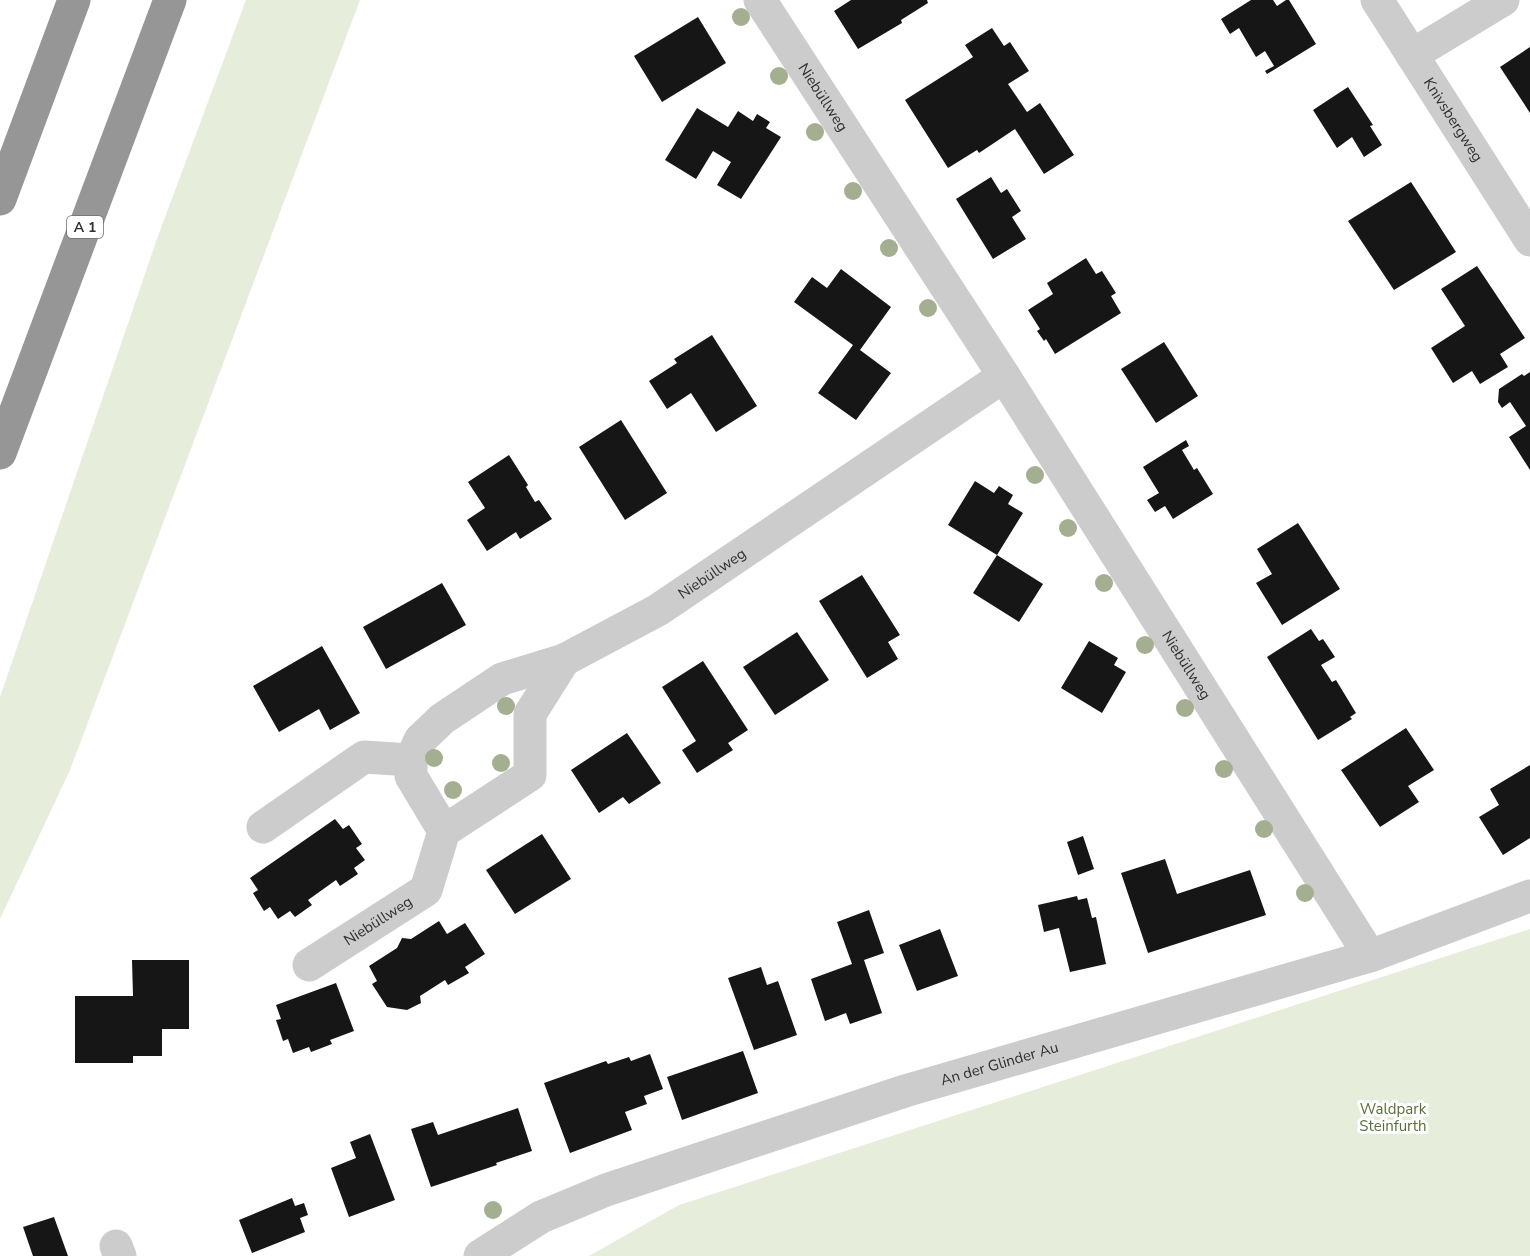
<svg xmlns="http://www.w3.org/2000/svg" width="1530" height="1256" viewBox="0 0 1530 1256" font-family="'Nunito Sans',sans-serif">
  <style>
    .green { fill: #e7eddb }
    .building { fill: #161616 }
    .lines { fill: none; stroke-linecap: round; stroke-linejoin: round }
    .minor { stroke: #ccc; stroke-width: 33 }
    .highway { stroke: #969696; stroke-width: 33 }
    .tree { fill: #a4af92 }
    .labels { text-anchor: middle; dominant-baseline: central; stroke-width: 6; stroke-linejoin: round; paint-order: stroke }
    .shield { fill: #fff; stroke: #6d6d6d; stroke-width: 1.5 }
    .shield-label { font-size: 14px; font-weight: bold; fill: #2f2f2f }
    .street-label { font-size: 15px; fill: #2f2f2f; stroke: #fff }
    .park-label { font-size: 15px; fill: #596e39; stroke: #fff }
  </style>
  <rect width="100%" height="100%" fill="#fff"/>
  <!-- green -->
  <g class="green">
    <path d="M 246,0 L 360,0 L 70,770 L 0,919 L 0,697 L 158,236 Z"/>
    <path d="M 1530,929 L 1530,1256 L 589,1256 L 679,1205 Z"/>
  </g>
  <!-- building -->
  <g class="building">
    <path d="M 851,0 L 927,0 L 928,3 L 901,20 L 902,23 L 858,49 L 834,11 Z"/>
    <path d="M 1251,0 L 1273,0 L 1277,6 L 1286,0 L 1289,0 L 1316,44 L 1267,74 L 1265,71 L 1274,66 L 1265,51 L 1256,57 L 1239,28 L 1230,34 L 1221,19 Z"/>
    <path d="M 698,17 L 726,63 L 662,102 L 634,56 Z"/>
    <path d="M 992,28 L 1004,46 L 1010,42 L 1029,71 L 1008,84 L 1027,112 L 1040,103 L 1074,155 L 1044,174 L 1015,129 L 979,153 L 977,150 L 948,168 L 905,100 L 973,57 L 965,45 Z"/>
    <path d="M 1530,47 L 1530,113 L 1500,67 Z"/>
    <path d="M 1348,87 L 1373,125 L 1370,126 L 1382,145 L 1364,157 L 1352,137 L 1337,148 L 1313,110 Z"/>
    <path d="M 697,108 L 728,127 L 738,111 L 753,121 L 757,114 L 770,122 L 766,128 L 781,137 L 741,199 L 717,185 L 731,162 L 713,151 L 696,179 L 665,160 Z"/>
    <path d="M 991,177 L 1001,193 L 1007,189 L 1021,211 L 1012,217 L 1026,239 L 993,259 L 956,199 Z"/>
    <path d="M 1411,182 L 1456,252 L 1394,290 L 1348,221 Z"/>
    <path d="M 1086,258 L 1096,274 L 1102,271 L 1116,293 L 1111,296 L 1121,313 L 1055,354 L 1046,339 L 1044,341 L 1037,331 L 1040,329 L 1028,310 L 1053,294 L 1047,283 Z"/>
    <path d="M 1477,266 L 1525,338 L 1500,354 L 1508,367 L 1480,384 L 1472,371 L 1453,383 L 1431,348 L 1465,326 L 1441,289 Z"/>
    <path d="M 841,269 L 891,307 L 860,350 L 891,373 L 856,420 L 818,393 L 853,345 L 794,302 L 812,277 L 827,288 Z"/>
    <path d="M 712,335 L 757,406 L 716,432 L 691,393 L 667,409 L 649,381 L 677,363 L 674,359 Z"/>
    <path d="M 1164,342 L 1198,396 L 1156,423 L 1121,369 Z"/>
    <path d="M 1530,372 L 1530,470 L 1509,437 L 1526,426 L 1510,402 L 1502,408 L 1498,402 L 1499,389 L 1522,374 L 1524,376 Z"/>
    <path d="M 621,420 L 667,493 L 625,520 L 579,447 Z"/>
    <path d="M 1186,440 L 1189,446 L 1182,450 L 1194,470 L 1197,468 L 1213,494 L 1173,519 L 1165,506 L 1155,512 L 1147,500 L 1159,493 L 1143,467 Z"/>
    <path d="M 509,455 L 528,485 L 526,487 L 535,502 L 539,500 L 552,519 L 520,539 L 516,532 L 487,551 L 467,520 L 485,508 L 468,482 Z"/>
    <path d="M 975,481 L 994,493 L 999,486 L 1013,495 L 1008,504 L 1023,513 L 997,555 L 948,525 Z"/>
    <path d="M 1298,523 L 1340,589 L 1282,625 L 1256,583 L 1272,574 L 1257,549 Z"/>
    <path d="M 997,555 L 1043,584 L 1019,622 L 973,593 Z"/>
    <path d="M 862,575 L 900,635 L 888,642 L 898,659 L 867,678 L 819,601 Z"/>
    <path d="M 442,583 L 466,625 L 386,669 L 363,627 Z"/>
    <path d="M 1311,629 L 1319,641 L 1323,639 L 1335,657 L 1321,665 L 1332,682 L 1336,680 L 1356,713 L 1350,717 L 1352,719 L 1318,740 L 1267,657 Z"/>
    <path d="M 797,632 L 829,680 L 775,715 L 743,667 Z"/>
    <path d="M 1089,641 L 1118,658 L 1114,665 L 1126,672 L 1102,713 L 1061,688 Z"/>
    <path d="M 322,646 L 360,713 L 330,730 L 319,709 L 279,732 L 253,686 Z"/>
    <path d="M 703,661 L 748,730 L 728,743 L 733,750 L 697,773 L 682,750 L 696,741 L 662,687 Z"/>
    <path d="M 1406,728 L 1434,770 L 1408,786 L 1419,802 L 1380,827 L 1341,770 Z"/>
    <path d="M 627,733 L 661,783 L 629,804 L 623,797 L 599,813 L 571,770 Z"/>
    <path d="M 1530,765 L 1530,838 L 1503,855 L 1479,817 L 1499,805 L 1490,789 Z"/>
    <path d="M 335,819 L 343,829 L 349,825 L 362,844 L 356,848 L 365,860 L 354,868 L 358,874 L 340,886 L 336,880 L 308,900 L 312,905 L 295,917 L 290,911 L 278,919 L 270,907 L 264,911 L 253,893 L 258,890 L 250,878 Z"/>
    <path d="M 542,834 L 571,879 L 515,914 L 486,870 Z"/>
    <path d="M 1083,836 L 1094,869 L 1078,875 L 1067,842 Z"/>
    <path d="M 1165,859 L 1177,894 L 1250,870 L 1266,915 L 1148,953 L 1121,873 Z"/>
    <path d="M 1077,896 L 1078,900 L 1087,898 L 1092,918 L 1096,917 L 1106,964 L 1070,972 L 1059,928 L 1044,932 L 1038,905 Z"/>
    <path d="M 869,910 L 884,953 L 864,960 L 882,1013 L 850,1024 L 846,1013 L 825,1021 L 811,979 L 852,964 L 837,922 Z"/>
    <path d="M 439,921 L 447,934 L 465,923 L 485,954 L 465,967 L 469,973 L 448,985 L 445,980 L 420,996 L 421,1003 L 407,1010 L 387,1007 L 372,984 L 377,981 L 369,966 L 397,948 L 402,938 L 411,939 Z"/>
    <path d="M 940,929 L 958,976 L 917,991 L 899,945 Z"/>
    <path d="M 132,960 L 189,960 L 189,1029 L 162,1029 L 162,1056 L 133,1056 L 133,1063 L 75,1063 L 75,996 L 133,996 Z"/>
    <path d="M 761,967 L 767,985 L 778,981 L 797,1035 L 754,1050 L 728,978 Z"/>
    <path d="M 336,983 L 354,1031 L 330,1040 L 332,1044 L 311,1052 L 309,1047 L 293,1053 L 288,1039 L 283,1041 L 276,1020 L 281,1019 L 276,1005 Z"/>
    <path d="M 743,1051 L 758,1093 L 682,1120 L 667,1077 Z"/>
    <path d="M 650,1054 L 663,1089 L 644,1096 L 647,1104 L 625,1112 L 632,1130 L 570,1153 L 544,1083 L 606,1061 L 608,1064 L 629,1057 L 631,1061 Z"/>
    <path d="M 518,1108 L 532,1151 L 496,1163 L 497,1165 L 431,1187 L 411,1129 L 433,1122 L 438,1135 Z"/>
    <path d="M 370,1134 L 395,1200 L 349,1217 L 331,1168 L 356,1158 L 350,1142 Z"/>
    <path d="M 292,1198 L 295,1206 L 304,1203 L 308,1215 L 300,1218 L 305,1232 L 252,1253 L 239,1220 Z"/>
    <path d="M 54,1217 L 68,1256 L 33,1256 L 23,1227 Z"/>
  </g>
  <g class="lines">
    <!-- minor -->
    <g class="minor">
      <path id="s1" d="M 760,0 L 1004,376 L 1370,956"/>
      <path id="s2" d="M 1377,0 L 1530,240"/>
      <path d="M 1412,55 L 1503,0"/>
      <path d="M 263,827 L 364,757 L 411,760"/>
      <path id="s3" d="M 444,831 L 411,776 L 411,760 L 420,740 L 442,719 L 502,679 L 564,660 L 658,610 L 1004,376"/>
      <path id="s4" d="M 309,965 L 426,890 L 444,831 L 530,775 L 530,714 L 564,660"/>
      <path d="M 116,1246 L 120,1256"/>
      <path id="s5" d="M 480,1256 L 541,1217 L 606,1190 L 905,1091 L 1370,956 L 1530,896"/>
    </g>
    <!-- highway -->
    <g class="highway">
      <path d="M 0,199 L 74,0"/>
      <path d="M 0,453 L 170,0"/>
    </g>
  </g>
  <!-- trees -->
  <g class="tree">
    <circle cx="741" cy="17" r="9"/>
    <circle cx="779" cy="76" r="9"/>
    <circle cx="815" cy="132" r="9"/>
    <circle cx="853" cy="191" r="9"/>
    <circle cx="889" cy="248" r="9"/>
    <circle cx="928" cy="308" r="9"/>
    <circle cx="1035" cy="475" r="9"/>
    <circle cx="1068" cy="528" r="9"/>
    <circle cx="1104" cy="583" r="9"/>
    <circle cx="1145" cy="645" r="9"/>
    <circle cx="506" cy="706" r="9"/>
    <circle cx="1185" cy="708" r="9"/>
    <circle cx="434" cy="758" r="9"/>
    <circle cx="501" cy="763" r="9"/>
    <circle cx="1224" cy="769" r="9"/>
    <circle cx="453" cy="790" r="9"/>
    <circle cx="1264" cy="829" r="9"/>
    <circle cx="1305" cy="893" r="9"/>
    <circle cx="493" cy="1210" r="9"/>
  </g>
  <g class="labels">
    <!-- shield labels -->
    <rect class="shield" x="67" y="216" width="36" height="22" rx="4.5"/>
    <g class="shield-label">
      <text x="85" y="227">A 1</text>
    </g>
    <!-- street labels -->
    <g class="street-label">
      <text stroke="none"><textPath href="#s1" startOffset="116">Niebüllweg</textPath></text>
      <text stroke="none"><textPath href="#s2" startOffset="142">Knivsbergweg</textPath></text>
      <text stroke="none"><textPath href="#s3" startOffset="441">Niebüllweg</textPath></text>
      <text stroke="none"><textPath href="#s1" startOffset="790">Niebüllweg</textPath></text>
      <text stroke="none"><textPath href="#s4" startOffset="82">Niebüllweg</textPath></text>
      <text stroke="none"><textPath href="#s5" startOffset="556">An der Glinder Au</textPath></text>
    </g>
    <!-- park labels -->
    <g class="park-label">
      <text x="1393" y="1109">Waldpark<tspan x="1393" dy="17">Steinfurth</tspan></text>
    </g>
  </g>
</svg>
